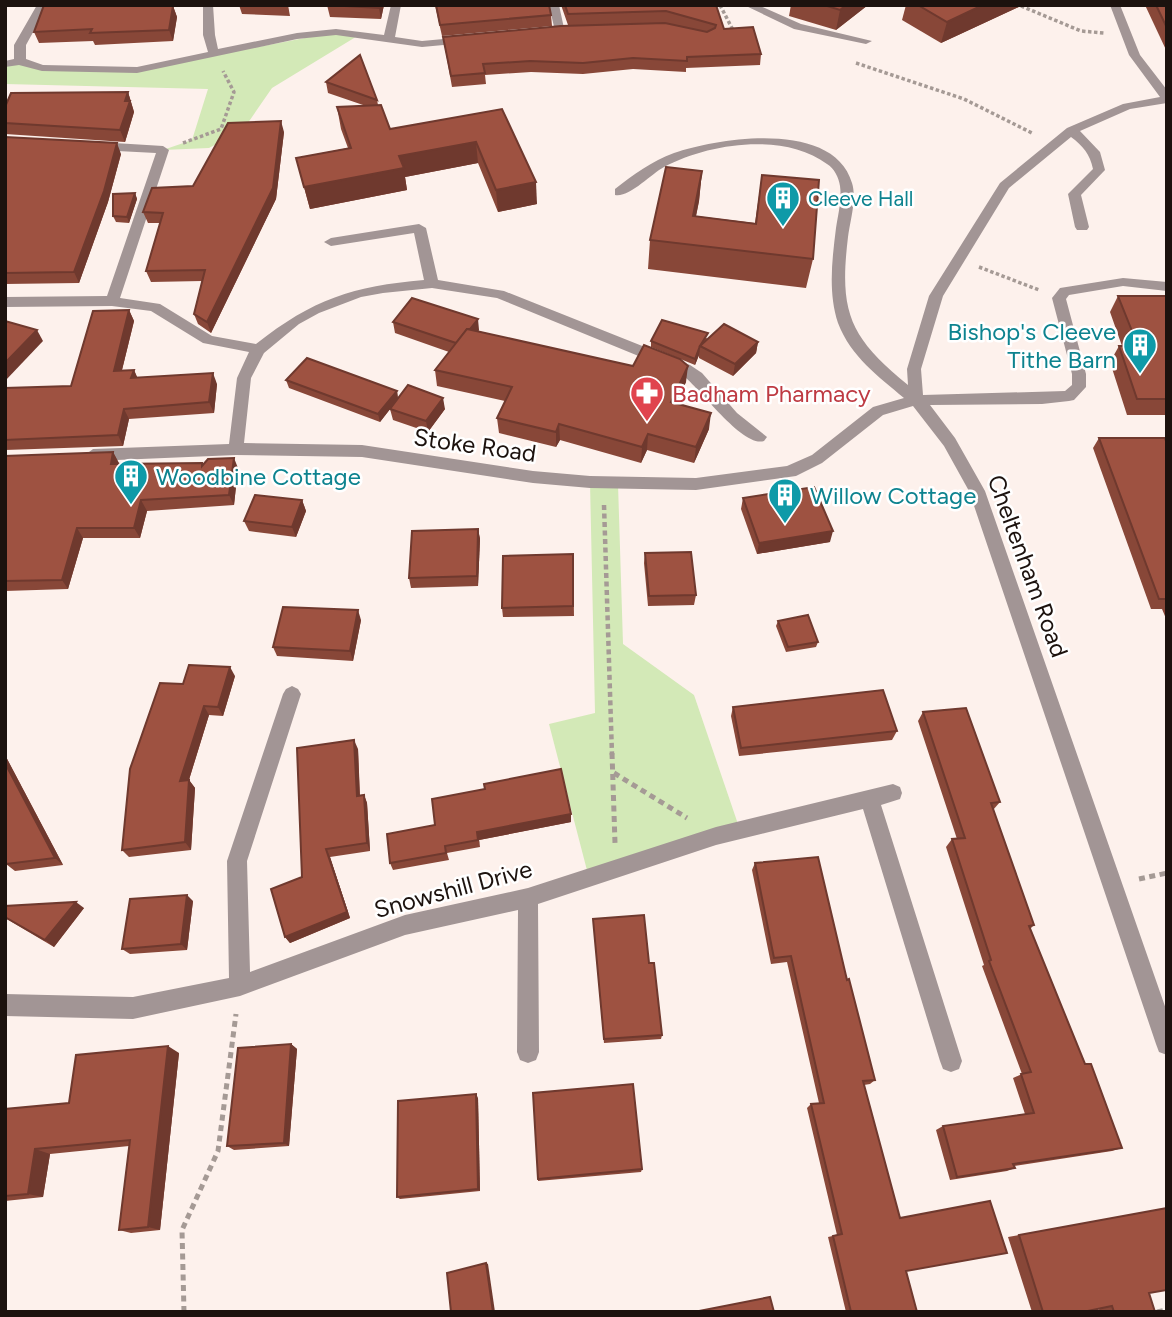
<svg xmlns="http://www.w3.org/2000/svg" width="1172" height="1317" viewBox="0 0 1172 1317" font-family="Figtree,sans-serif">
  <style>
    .green { fill: #d3e9b7 }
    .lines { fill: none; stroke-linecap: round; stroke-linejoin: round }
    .path-far2 { stroke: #a59a95; stroke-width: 3.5; stroke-dasharray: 3.5 2.5; stroke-linecap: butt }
    .path-far1 { stroke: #a59a95; stroke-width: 4.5; stroke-dasharray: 5 3.5; stroke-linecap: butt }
    .path { stroke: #a59a95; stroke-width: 5; stroke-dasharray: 6 4.5; stroke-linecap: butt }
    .minor { fill: #a29595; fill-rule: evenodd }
    .wall { fill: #884738 }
    .shaded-wall { fill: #6f392e }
    .building { fill: #9e5241; stroke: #6f392e; stroke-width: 2 }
    .labels { text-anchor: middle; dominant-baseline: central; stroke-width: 5; stroke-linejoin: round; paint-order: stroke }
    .far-culture-label { font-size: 21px; fill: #0d838f; stroke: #fff; text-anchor: start }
    .culture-label { font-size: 24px; fill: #0d838f; stroke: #fff; text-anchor: start }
    .health-label { font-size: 24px; fill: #be3a42; stroke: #fff; text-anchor: start }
    .street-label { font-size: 24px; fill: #1c120e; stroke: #fff }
  </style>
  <rect width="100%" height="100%" fill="#fdf1ec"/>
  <!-- green -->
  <g class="green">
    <path d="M 336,32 L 359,35 L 272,88 L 243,130 L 209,148 L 163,150 L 192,140 L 208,89 L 5,84 L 5,64 L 20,61 L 42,68 L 137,70 Z"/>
    <path d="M 590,482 L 618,484 L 623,644 L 694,695 L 740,830 L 589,878 L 549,724 L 595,713 Z"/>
  </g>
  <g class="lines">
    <!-- path-far2 -->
    <g class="path-far2">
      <path d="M 720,5 L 734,32"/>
      <path d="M 1021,6 L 1081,31 L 1104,33"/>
      <path d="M 856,63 L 964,99 L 1032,133"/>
      <path d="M 183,143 L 221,129 L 234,92 L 223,71"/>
      <path d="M 979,267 L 1039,290"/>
    </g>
    <!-- path-far1 -->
    <path class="path-far1" d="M 604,505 L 612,755"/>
    <!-- path -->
    <g class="path">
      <path d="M 612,753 L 615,843"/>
      <path d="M 614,773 L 687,818"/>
      <path d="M 1139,879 L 1167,873"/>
      <path d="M 184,1312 L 182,1230 L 218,1151 L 236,1014"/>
      <path d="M 1157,1312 L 1167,1310"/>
    </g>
    <!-- minor -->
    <g class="minor">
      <path d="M 37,5 L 48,5 L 26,45 L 26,59 L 43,65 L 137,67 L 208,52 L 203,35 L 203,5 L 213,5 L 215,35 L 218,49 L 297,33 L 336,29 L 384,35 L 391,5 L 401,5 L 395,37 L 422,41 L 465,37 L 471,40 L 465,43 L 422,47 L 336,35 L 297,39 L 137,73 L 42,71 L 19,65 L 5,67 L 5,61 L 14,59 L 14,45 Z"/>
      <path d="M 549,5 L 559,5 L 565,33 L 555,31 Z"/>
      <path d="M 744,5 L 758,5 L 801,24 L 872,41 L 866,44 L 794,29 Z"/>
      <path d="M 1110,5 L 1120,5 L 1140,55 L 1167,90 L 1167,103 L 1130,109 L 1080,131 L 1100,152 L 1105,170 L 1081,195 L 1089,227 L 1087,230 L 1077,230 L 1075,227 L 1068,194 L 1093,169 C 1090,154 1083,146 1071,137 L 1009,188 L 943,296 L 921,369 L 923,395 L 1065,391 L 1072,385 L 1072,374 L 1052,298 L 1060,288 L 1123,278 L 1167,282 L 1167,291 L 1123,286 L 1069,295 L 1066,299 L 1086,374 L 1086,387 L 1074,400 L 1069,401 L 1042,404 L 930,405 L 955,438 L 985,491 L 1167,1012 L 1167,1055 L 1159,1052 L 1156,1044 L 969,491 L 944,446 L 913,406 L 883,415 L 822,463 L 796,476 L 696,490 L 590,488 L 533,483 L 362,457 L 236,455 L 93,461 L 85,455 L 93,449 L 229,444 L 237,378 L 249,352 L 203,343 L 151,311 L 112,306 L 5,307 L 5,297 L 107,296 L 156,153 L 98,150 L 92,146 L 98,142 L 163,146 L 169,150 L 120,298 L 160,304 L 212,336 L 256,344 C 313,299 353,286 424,280 L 414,233 L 331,246 L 324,242 L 331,238 L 419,224 L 426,228 L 438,280 L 504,291 L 690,365 L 702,373 L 737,413 L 767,437 L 764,441 C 742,448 699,386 680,373 L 497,298 L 432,288 L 383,293 L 361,297 L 319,313 L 299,324 L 264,353 L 251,378 L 244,443 L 362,445 L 533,471 L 590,476 L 696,478 L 787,466 L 812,455 L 873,407 L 904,398 C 878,376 851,357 838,323 C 828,293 832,260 836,228 C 838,215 842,200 840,186 C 839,178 834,168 827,164 C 784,132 709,143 664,167 C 651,174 629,198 615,195 L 615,189 C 633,175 652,161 674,153 C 720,137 834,120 852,183 C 857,199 850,221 848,237 C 839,312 849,337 908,385 L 907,369 L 929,296 L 1000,183 L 1067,128 L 1123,104 L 1160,97 L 1129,55 Z"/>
      <path d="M 292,686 L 298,689 L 301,694 L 247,861 L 250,972 L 405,915 L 528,888 L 716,827 L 893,784 L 900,787 L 902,793 L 900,799 L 881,805 L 962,1061 L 959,1069 L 951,1072 L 943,1069 L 940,1061 L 863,809 L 716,845 L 538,904 L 539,1052 L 536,1060 L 528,1063 L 520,1060 L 517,1052 L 518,910 L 405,935 L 240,996 L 133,1019 L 5,1016 L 5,994 L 133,997 L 229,978 L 227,861 L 283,694 L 286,689 Z"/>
    </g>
  </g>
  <!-- wall -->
  <g class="wall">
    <path d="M 239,5 L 288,5 L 290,16 L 242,14 Z"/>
    <path d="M 327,5 L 384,5 L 381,19 L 330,17 Z"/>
    <path d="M 435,5 L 549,5 L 551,15 L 552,26 L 442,36 Z"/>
    <path d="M 561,5 L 716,5 L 724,29 L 761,54 L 760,65 L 686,68 L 686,72 L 633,69 L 583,74 L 531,72 L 485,75 L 486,84 L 452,87 L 443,37 L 568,25 Z"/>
    <path d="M 791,5 L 868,5 L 836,30 L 789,16 Z"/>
    <path d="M 906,5 L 1023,5 L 941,43 L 902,20 Z"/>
    <path d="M 1145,5 L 1167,5 L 1167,52 Z"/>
    <path d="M 173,6 L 177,17 L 173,41 L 95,45 L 93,41 L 39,43 L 34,32 Z"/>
    <path d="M 326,82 L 377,100 L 378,105 L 390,129 L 502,109 L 537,204 L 498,212 L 478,163 L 405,177 L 407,190 L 310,209 L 296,158 L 348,148 L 341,129 L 337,107 L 366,106 L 328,93 Z"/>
    <path d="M 128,92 L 134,112 L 125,142 L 5,134 L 5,123 Z"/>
    <path d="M 284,132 L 276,199 L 211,333 L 198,324 L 194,314 L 202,281 L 151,282 L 146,271 L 160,223 L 148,223 L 143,212 L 193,186 Z"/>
    <path d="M 5,137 L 121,154 L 108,202 L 79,283 L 5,284 Z"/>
    <path d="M 702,171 L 699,201 L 696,216 L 755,223 L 762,175 L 813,259 L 806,288 L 648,269 L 650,240 Z"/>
    <path d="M 135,193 L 137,199 L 129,223 L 116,222 L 113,216 Z"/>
    <path d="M 1118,296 L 1167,296 L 1167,415 L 1127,415 L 1110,362 L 1119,346 L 1122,346 L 1110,312 Z"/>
    <path d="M 129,310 L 134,321 L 122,370 L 134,370 L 137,378 L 217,384 L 214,413 L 129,419 L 123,446 L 5,450 L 5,388 L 71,386 Z"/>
    <path d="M 393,322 L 479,330 L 478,331 L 686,382 L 676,403 L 709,429 L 694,463 L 647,450 L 641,463 L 560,440 L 556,447 L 499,433 L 497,418 L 505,401 L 437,386 L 435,370 L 449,352 L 395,333 Z"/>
    <path d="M 707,338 L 706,341 L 758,342 L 756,353 L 733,376 L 699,358 L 699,355 L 695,365 L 651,347 L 651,341 Z"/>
    <path d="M 286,380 L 397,391 L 398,399 L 445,409 L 428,432 L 393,420 L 390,409 L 380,422 L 289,388 Z"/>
    <path d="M 1099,438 L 1167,444 L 1167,621 L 1162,609 L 1151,609 L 1093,448 Z"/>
    <path d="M 113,452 L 119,464 L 202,463 L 203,465 L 238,468 L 234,505 L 147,511 L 140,538 L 83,538 L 68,589 L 5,591 L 5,456 Z"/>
    <path d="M 743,498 L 830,542 L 757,554 L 741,509 Z"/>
    <path d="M 302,500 L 306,511 L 296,537 L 249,531 L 244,521 Z"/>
    <path d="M 478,529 L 480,539 L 478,586 L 411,588 L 409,578 Z"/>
    <path d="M 645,553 L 696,595 L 694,605 L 648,606 L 644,563 Z"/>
    <path d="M 573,554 L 574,616 L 503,617 L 502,608 Z"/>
    <path d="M 361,620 L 353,661 L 277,656 L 273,647 Z"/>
    <path d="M 778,621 L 818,642 L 816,647 L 786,652 L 776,626 Z"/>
    <path d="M 235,676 L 223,716 L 209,715 L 189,780 L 195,788 L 191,850 L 129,857 L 122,850 L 183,684 Z"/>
    <path d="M 733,707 L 897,731 L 892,740 L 739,756 L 731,716 Z"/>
    <path d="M 923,712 L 1000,802 L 993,810 L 1034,925 L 1030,929 L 1085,1064 L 1122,1148 L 1112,1151 L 1014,1166 L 1015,1168 L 1007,1171 L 950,1180 L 936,1130 L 943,1126 L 1025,1114 L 1013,1078 L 1022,1074 L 982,966 L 984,965 L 946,847 L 952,839 L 957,839 L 918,721 Z"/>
    <path d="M 358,749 L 360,795 L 364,795 L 367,803 L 370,851 L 330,857 L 350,918 L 290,943 L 285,937 L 302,877 Z"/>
    <path d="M 5,755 L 63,865 L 15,871 L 6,864 L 5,862 Z"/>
    <path d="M 571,814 L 571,822 L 479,840 L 480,847 L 447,853 L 449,860 L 393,870 L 390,863 L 387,834 Z"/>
    <path d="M 755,863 L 847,980 L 875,1080 L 870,1084 L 864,1085 L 906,1271 L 917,1312 L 846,1312 L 828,1237 L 837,1235 L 807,1108 L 811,1104 L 819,1103 L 787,962 L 771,964 L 752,870 Z"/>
    <path d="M 193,901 L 187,950 L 130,954 L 122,949 Z"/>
    <path d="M 5,906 L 84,908 L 54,947 L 5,918 Z"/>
    <path d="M 593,919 L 649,963 L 662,1035 L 661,1039 L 604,1043 Z"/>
    <path d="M 291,1044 L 297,1049 L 289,1146 L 234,1150 L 227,1146 Z"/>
    <path d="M 179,1053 L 160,1230 L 131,1233 L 119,1230 L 129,1146 L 50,1154 L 43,1197 L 5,1201 L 5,1109 L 69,1103 Z"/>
    <path d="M 478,1098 L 480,1191 L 400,1199 L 397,1197 Z"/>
    <path d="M 642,1169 L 641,1172 L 538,1181 L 538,1179 Z"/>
    <path d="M 1167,1208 L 1149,1293 L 1155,1312 L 1100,1312 L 1099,1309 L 1083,1312 L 1032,1312 L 1008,1237 Z"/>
  </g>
  <!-- shaded-wall -->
  <g class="shaded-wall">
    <path d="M 379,5 L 384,5 L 381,19 L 379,8 Z"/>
    <path d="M 846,5 L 868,5 L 836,30 L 840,10 Z"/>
    <path d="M 983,5 L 1023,5 L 941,43 L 947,22 Z"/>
    <path d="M 173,6 L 177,17 L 173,41 L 169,30 Z"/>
    <path d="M 128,92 L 134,112 L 125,142 L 120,130 L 125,101 Z"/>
    <path d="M 281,121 L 284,132 L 276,199 L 211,333 L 207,322 Z"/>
    <path d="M 476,142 L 478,163 L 405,177 L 407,190 L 310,209 L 304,187 L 399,156 Z"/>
    <path d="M 117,143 L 121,154 L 108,202 L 79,283 L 74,272 Z"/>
    <path d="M 702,171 L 699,201 L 690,245 L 693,216 Z"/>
    <path d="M 536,182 L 537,204 L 498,212 L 496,190 Z"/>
    <path d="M 135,193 L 137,199 L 129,223 L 127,217 Z"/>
    <path d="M 129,310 L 134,321 L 119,382 L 114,371 Z"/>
    <path d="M 478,319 L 479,330 L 460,355 L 458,344 Z"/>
    <path d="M 37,330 L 43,341 L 5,381 L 5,363 Z"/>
    <path d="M 758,342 L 756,353 L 733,376 L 735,364 Z"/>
    <path d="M 700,349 L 699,355 L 695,365 L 695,359 Z"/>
    <path d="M 688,366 L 686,382 L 669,418 L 671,402 Z"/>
    <path d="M 134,370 L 139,381 L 131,378 Z"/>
    <path d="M 213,373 L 217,384 L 214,413 L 209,402 Z"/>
    <path d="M 397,391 L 398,399 L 380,422 L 378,414 Z"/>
    <path d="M 443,398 L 445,409 L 428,432 L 426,421 Z"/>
    <path d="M 124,409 L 129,419 L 123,446 L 118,435 Z"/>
    <path d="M 711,413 L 709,429 L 694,463 L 696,447 Z"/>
    <path d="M 559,424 L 560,440 L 556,447 L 556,432 Z"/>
    <path d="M 648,434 L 647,450 L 641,463 L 642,447 Z"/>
    <path d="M 113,452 L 119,463 L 116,474 L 111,464 Z"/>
    <path d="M 234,458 L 238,468 L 234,505 L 229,495 Z"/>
    <path d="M 141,500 L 147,511 L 140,538 L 134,528 Z"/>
    <path d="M 302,500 L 306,511 L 296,537 L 292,527 Z"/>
    <path d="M 77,528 L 83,538 L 68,589 L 62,580 Z"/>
    <path d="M 478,529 L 480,539 L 478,586 L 477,576 Z"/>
    <path d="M 833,531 L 830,542 L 757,554 L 759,543 Z"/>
    <path d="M 358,610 L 361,620 L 353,661 L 350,651 Z"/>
    <path d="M 230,667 L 235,676 L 223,716 L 218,707 Z"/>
    <path d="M 204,706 L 209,715 L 186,789 L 180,781 Z"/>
    <path d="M 354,740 L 358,749 L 360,804 L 357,796 Z"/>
    <path d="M 5,755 L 63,865 L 55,858 L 5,763 Z"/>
    <path d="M 189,780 L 195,788 L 191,850 L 185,842 Z"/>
    <path d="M 364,795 L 367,803 L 370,851 L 367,843 Z"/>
    <path d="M 571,814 L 571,822 L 479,840 L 480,847 L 477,832 Z"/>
    <path d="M 326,849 L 330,857 L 350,918 L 290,943 L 285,937 Z"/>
    <path d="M 187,895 L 193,901 L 187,950 L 181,944 Z"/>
    <path d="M 76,902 L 84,908 L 54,947 L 45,940 Z"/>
    <path d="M 291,1044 L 297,1049 L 289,1146 L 284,1143 Z"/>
    <path d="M 168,1046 L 179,1053 L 160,1230 L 148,1227 Z"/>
    <path d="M 476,1094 L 478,1098 L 480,1191 L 478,1189 Z"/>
    <path d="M 35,1149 L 50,1154 L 43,1197 L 28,1194 Z"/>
    <path d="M 486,1263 L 488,1264 L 495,1312 L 493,1312 Z"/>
  </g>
  <!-- building -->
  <g class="building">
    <path d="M 44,5 L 172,5 L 173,6 L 169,30 L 90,33 L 92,29 L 34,32 Z"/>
    <path d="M 327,5 L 379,5 L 379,8 Z"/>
    <path d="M 436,5 L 549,5 L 551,15 L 440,25 Z"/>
    <path d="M 565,5 L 716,5 L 724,29 L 753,27 L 761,54 L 687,57 L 687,61 L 633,58 L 583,63 L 530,61 L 483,64 L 485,73 L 451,76 L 443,37 L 561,26 L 665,23 L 707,32 L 715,28 L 716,25 L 666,11 L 568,14 Z"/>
    <path d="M 824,5 L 846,5 L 840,10 Z"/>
    <path d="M 918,5 L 983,5 L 947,22 Z"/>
    <path d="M 1156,5 L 1167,5 L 1167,28 Z"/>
    <path d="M 360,55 L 377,100 L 326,82 Z"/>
    <path d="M 128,92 L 125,101 L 130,101 L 120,130 L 5,123 L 5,107 L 11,93 Z"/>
    <path d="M 381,105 L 390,129 L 502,109 L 536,182 L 496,190 L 476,142 L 399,156 L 404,168 L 304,187 L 296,158 L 351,148 L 337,107 Z"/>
    <path d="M 281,121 L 273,188 L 207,322 L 194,314 L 205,270 L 146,271 L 163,213 L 143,212 L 152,188 L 193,186 L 228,123 Z"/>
    <path d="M 5,137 L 117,143 L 104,191 L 74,272 L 5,273 Z"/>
    <path d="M 666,167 L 702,171 L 693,216 L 756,224 L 762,175 L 819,180 L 813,259 L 650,240 Z"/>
    <path d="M 135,193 L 127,217 L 113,216 L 113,194 Z"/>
    <path d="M 1118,296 L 1167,296 L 1167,399 L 1137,399 L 1119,346 L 1138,346 Z"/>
    <path d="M 412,298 L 478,319 L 470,329 L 467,329 L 456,343 L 393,322 Z"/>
    <path d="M 129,310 L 114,371 L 134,370 L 131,378 L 213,373 L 209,402 L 124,409 L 118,435 L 5,440 L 5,388 L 71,386 L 93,311 Z"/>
    <path d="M 662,320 L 708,333 L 700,346 L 695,359 L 651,341 Z"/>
    <path d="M 5,321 L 37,330 L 5,363 Z"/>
    <path d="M 724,324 L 758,342 L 735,364 L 700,346 Z"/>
    <path d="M 467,329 L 633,366 L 644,345 L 680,359 L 688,366 L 671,402 L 711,413 L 696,447 L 648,434 L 642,447 L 559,424 L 556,432 L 497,418 L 512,387 L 435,370 Z"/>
    <path d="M 307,358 L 397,391 L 378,414 L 286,380 Z"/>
    <path d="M 408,385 L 443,398 L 426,421 L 390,409 Z"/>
    <path d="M 1099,438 L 1165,438 L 1167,444 L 1167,599 L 1159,599 Z"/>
    <path d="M 113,452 L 111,464 L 202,463 L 202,466 L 208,459 L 234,458 L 229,495 L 141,500 L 134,528 L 77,528 L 62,580 L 5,581 L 5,456 Z"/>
    <path d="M 814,487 L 833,531 L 759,543 L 743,498 Z"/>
    <path d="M 255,495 L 302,500 L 292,527 L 244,521 Z"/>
    <path d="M 478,529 L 477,576 L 409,578 L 412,531 Z"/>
    <path d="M 691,552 L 696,595 L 649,596 L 645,553 Z"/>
    <path d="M 573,554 L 573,606 L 502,608 L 503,556 Z"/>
    <path d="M 283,607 L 358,610 L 350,651 L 273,647 Z"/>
    <path d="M 808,615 L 818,642 L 788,647 L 778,621 Z"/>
    <path d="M 189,665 L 230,667 L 218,707 L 204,706 L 180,781 L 189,780 L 185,842 L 122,850 L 130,769 L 160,683 L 183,684 Z"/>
    <path d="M 883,690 L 897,731 L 741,748 L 733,707 Z"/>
    <path d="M 966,708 L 1000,802 L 991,803 L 1034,925 L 1029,926 L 1085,1064 L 1091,1064 L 1122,1148 L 1013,1164 L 1015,1168 L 957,1177 L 943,1126 L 1034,1113 L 1021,1074 L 1031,1072 L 989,961 L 991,960 L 952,839 L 965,838 L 923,712 Z"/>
    <path d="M 354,740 L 357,796 L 364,795 L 367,843 L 326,849 L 347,912 L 285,937 L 271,889 L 302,877 L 297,748 Z"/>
    <path d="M 5,763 L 55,858 L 6,864 L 5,862 Z"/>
    <path d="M 561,769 L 571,814 L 477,832 L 478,840 L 445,846 L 446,853 L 390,863 L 387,834 L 435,825 L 432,799 L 485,789 L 484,784 Z"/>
    <path d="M 818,857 L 847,980 L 849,979 L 875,1080 L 863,1081 L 900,1218 L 990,1201 L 1007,1253 L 906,1271 L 917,1312 L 851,1312 L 833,1236 L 842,1234 L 811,1104 L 824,1103 L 791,956 L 774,958 L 755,863 Z"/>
    <path d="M 187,895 L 181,944 L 122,949 L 130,899 Z"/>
    <path d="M 76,902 L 45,940 L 5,917 L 5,906 Z"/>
    <path d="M 644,915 L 649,963 L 654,963 L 662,1035 L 604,1039 L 593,919 Z"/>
    <path d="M 291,1044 L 284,1143 L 227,1146 L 238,1048 Z"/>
    <path d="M 168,1046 L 148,1227 L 119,1230 L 130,1140 L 35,1149 L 28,1194 L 5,1196 L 5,1109 L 69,1103 L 76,1055 Z"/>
    <path d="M 633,1084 L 642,1169 L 538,1179 L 533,1093 Z"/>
    <path d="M 476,1094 L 478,1189 L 397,1197 L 398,1101 Z"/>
    <path d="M 1167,1208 L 1167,1290 L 1149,1293 L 1155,1312 L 1114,1312 L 1112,1306 L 1083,1312 L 1043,1312 L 1019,1235 Z"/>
    <path d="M 486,1263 L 493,1312 L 451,1312 L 447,1273 Z"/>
    <path d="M 770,1297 L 774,1312 L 694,1312 Z"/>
  </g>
  <!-- icons -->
  <defs>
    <g id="building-pin" transform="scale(1.75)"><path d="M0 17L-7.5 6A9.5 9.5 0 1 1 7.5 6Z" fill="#0f9aa8" stroke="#fff"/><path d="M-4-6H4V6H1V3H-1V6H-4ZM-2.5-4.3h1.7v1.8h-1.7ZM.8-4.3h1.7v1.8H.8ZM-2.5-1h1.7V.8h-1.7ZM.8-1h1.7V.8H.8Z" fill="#fff"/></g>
    <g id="pharmacy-pin" transform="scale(1.75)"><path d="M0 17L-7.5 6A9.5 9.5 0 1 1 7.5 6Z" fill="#e0444e" stroke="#fff"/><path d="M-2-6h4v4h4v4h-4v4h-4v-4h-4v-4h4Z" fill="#fff"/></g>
  </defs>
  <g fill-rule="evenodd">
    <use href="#building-pin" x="783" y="198"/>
    <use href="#building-pin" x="1140" y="345"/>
    <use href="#pharmacy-pin" x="647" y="393"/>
    <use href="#building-pin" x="131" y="476"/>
    <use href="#building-pin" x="785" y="495"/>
  </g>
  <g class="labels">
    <!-- far-culture labels -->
    <g class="far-culture-label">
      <text x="808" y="198">Cleeve Hall</text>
    </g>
    <!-- culture labels -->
    <g class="culture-label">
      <text x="1116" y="331" text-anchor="end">Bishop's Cleeve<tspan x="1116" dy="28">Tithe Barn</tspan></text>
      <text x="156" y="476">Woodbine Cottage</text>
      <text x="810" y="495">Willow Cottage</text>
    </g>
    <!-- health labels -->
    <g class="health-label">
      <text x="672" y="393">Badham Pharmacy</text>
    </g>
    <!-- street labels -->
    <g class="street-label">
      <text transform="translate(475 445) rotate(8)">Stoke Road</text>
      <text transform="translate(1028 566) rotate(70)">Cheltenham Road</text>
      <text transform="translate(453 889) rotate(-15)">Snowshill Drive</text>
    </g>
  </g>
  <!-- border -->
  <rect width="1172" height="1317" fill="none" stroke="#1c120e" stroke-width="14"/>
</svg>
